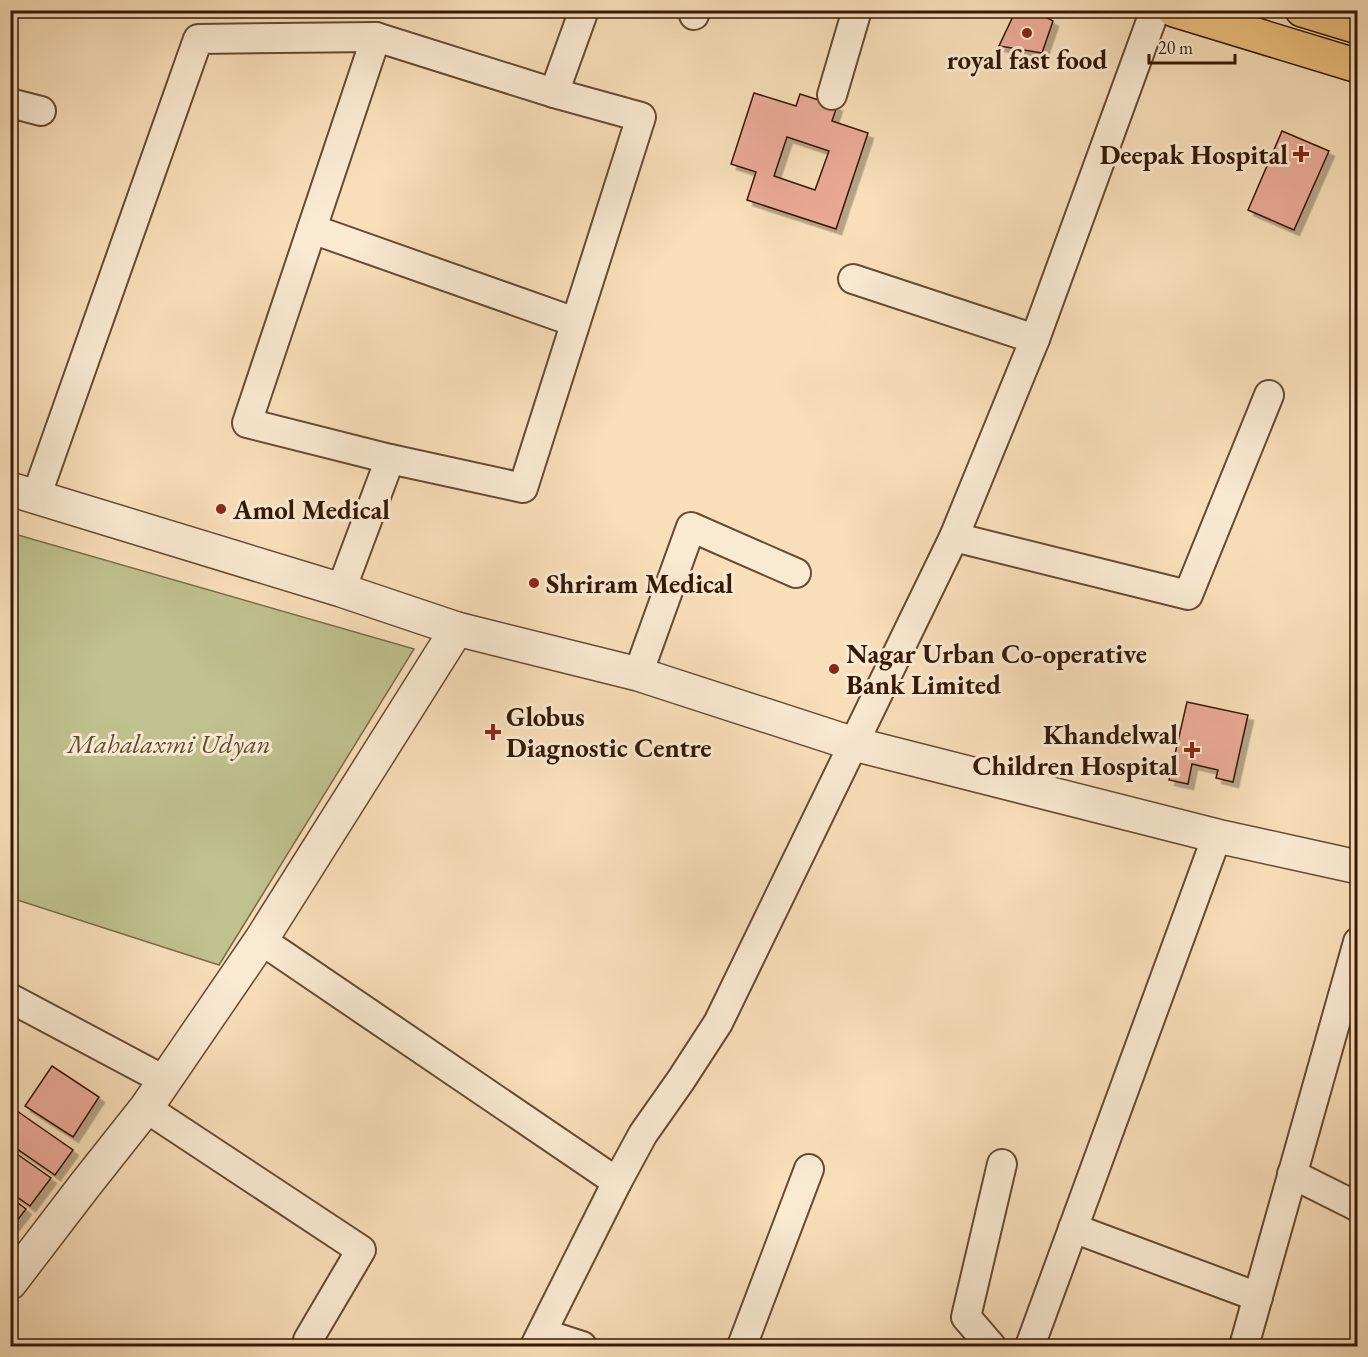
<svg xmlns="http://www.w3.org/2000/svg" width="1368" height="1357" viewBox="0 0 1368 1357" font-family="'EB Garamond',serif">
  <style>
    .green { fill: #bfc18e; stroke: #7a6c4a; stroke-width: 1.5 }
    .building { fill: #ebaa98; stroke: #351806; stroke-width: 1.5; fill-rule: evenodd; filter: url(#shadow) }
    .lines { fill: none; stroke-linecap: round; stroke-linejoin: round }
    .minor-casing { stroke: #664a33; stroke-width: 32 }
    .tertiary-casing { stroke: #664a33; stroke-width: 36 }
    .primary-casing { stroke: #351806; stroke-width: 36 }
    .minor { stroke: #faead2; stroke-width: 28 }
    .tertiary { stroke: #faead2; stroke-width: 33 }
    .primary { stroke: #ecc07d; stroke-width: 33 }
    .poi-dot { fill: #8f2418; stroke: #faead2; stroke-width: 2 }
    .labels { text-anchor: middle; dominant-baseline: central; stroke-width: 6; stroke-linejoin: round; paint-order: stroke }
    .poi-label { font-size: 27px; font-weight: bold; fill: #351806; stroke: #faead2; text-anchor: start }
    .park-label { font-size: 27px; font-style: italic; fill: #5e4b2f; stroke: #faead2 }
  </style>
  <defs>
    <filter id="shadow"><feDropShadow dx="5.5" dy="5.5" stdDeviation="0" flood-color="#0004"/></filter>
  </defs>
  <rect width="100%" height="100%" fill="#f8dfba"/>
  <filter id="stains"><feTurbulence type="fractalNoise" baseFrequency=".00333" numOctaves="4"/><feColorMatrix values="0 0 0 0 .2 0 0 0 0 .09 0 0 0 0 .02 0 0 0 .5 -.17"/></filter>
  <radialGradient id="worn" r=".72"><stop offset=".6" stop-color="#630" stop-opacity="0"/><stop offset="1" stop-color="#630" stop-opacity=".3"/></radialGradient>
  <!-- green -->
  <path class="green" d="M 11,533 L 414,649 L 219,965 L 11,898 Z"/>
  <!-- building -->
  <g class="building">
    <path d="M 1016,10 L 1034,10 L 1053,21 L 1042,53 L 999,46 Z"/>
    <path d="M 754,93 L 796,106 L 800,94 L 837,106 L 832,121 L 868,133 L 836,229 L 747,200 L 756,172 L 731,164 ZM 787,137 L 829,151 L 815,190 L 774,176 Z"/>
    <path d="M 1282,131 L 1329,151 L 1294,230 L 1248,210 Z"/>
    <path d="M 1187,702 L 1248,715 L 1233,782 L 1216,778 L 1218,770 L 1192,764 L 1188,784 L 1169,780 Z"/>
    <path d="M 52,1066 L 99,1097 L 73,1137 L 25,1106 Z"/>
    <path d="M 17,1111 L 73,1150 L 55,1175 L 10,1144 L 10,1120 Z"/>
    <path d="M 10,1149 L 51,1178 L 30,1206 L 10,1192 Z"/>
    <path d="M 10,1197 L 26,1209 L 10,1230 Z"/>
  </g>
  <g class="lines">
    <!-- minor casing -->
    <g class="minor-casing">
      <g id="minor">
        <path d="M 694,15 L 695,10"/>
        <path d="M 832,95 L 857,10"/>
        <path d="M 10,103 L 41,111"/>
        <path d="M 312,229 L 575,322"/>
        <path d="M 853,279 L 1035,339"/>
        <path d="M 390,459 L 523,488 L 641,117 L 554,93"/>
        <path d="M 36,497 L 198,39 L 376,37"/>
        <path d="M 954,537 L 1188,595 L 1269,395"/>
        <path d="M 341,590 L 390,459 L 247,423 L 376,37 L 554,93 L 584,10"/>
        <path d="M 638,674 L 691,527 L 796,573"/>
        <path d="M 261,940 L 617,1182"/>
        <path d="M 10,998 L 164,1080"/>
        <path d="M 146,1108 L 361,1250 L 308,1340"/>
        <path d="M 1292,1174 L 1358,1207"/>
        <path d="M 1073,1228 L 1258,1297"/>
        <path d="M 542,1333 L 582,1346"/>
        <path d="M 535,1346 L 617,1182 L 643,1134 L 681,1080 L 718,1023 L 954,537 L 1035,339 L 1155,10"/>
        <path d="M 742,1346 L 809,1169"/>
        <path d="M 991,1346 L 966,1317 L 1002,1164"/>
        <path d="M 1030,1346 L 1217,836"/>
        <path d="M 1244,1346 L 1358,942"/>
      </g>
    </g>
    <!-- tertiary casing -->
    <g class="tertiary-casing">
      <g id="tertiary">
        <path d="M 10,489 L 341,590 L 457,629 L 638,674 L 854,744 L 1217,836 L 1358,867"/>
        <path d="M 10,1283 L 85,1185 L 146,1108 L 261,940 L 457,629"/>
      </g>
    </g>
    <!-- primary casing -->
    <g class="primary-casing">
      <g id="primary">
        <path d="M 1174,10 L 1358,66"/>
        <path d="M 1302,10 L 1358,27"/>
      </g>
    </g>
    <!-- minor -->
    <use href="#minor" class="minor"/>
    <!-- tertiary -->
    <use href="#tertiary" class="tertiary"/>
    <!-- primary -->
    <use href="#primary" class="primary"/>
  </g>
  <!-- markers -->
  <g class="poi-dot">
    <circle cx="1027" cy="33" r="6"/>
    <path d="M1298 145h6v6h6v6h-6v6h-6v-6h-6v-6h6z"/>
    <circle cx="221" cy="509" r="6"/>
    <circle cx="534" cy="583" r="6"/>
    <circle cx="834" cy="669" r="6"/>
    <path d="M490 723h6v6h6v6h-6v6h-6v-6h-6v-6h6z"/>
    <path d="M1189 741h6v6h6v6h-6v6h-6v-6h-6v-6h6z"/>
  </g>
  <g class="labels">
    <!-- poi labels -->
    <g class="poi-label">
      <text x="1027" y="59" text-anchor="middle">royal fast food</text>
      <text x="1288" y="154" text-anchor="end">Deepak Hospital</text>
      <text x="233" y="509">Amol Medical</text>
      <text x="546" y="583">Shriram Medical</text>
      <text x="846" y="653">Nagar Urban Co-operative<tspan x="846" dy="31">Bank Limited</tspan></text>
      <text x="506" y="716">Globus<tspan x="506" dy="31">Diagnostic Centre</tspan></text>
      <text x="1178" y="734" text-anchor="end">Khandelwal<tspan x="1178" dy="31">Children Hospital</tspan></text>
    </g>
    <!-- park labels -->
    <g class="park-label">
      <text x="169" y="743">Mahalaxmi Udyan</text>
    </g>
  </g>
  <!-- margin -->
  <rect width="1368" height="1357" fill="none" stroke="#f8dfba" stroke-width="36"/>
  <rect x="12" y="12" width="1344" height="1333" fill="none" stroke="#351806" stroke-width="3"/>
  <rect x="18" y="18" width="1332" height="1321" fill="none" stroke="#351806" stroke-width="1.5"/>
  <!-- scale -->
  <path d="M1149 54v9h86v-9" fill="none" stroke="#351806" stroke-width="3"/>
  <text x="1158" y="54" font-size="18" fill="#351806" stroke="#faead2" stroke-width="4.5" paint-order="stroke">20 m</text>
  <rect width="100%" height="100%" filter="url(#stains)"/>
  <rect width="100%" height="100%" fill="url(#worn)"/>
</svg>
